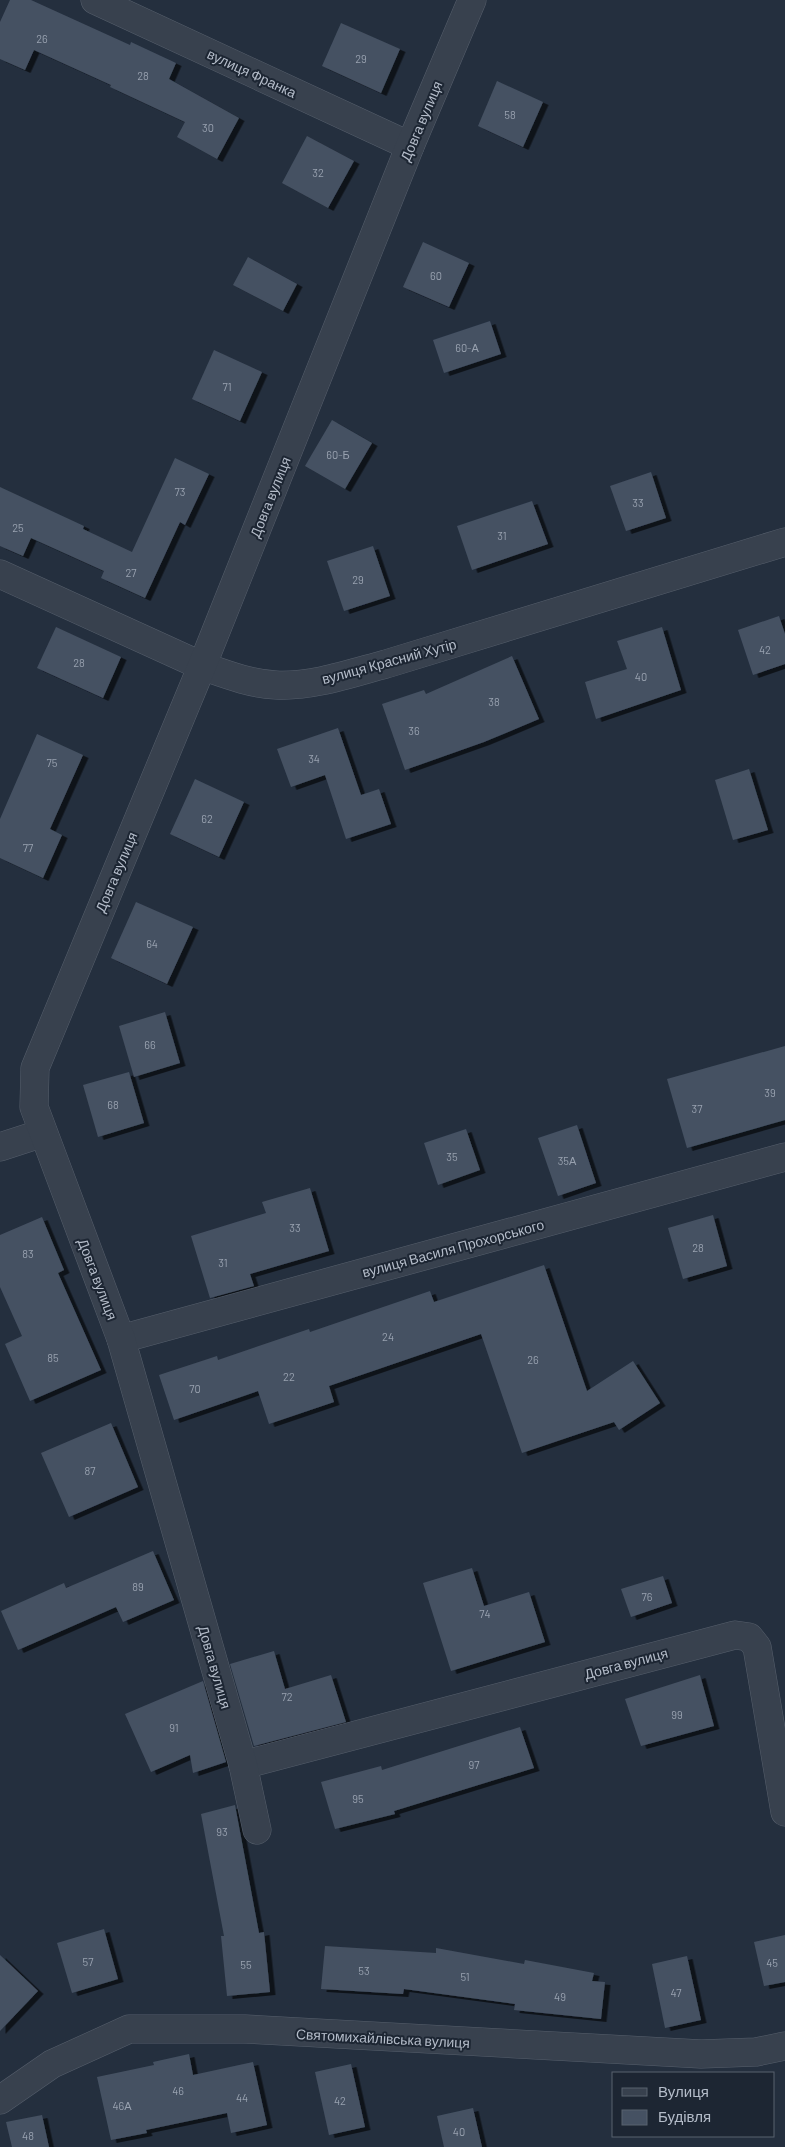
<svg xmlns="http://www.w3.org/2000/svg" width="785" height="2147" viewBox="0 0 785 2147" font-family="Barlow,sans-serif">
  <style>
    .building { fill: #455162; filter: url(#shadow) }
    .lines { fill: none; stroke-linecap: round; stroke-linejoin: round }
    .street-casing { stroke: #565f6c; stroke-width: 29 }
    .street { stroke: #38414e; stroke-width: 28 }
    .labels { text-anchor: middle; dominant-baseline: central; stroke-width: 4; stroke-linejoin: round; paint-order: stroke }
    .number-label { font-size: 11px; fill: #98a1af }
    .street-label { font-size: 14px; fill: #b4bcc9; stroke: #1d2633 }
  </style>
  <defs>
    <filter id="shadow"><feDropShadow dx="5.5" dy="3" stdDeviation="0" flood-color="#0009"/></filter>
  </defs>
  <rect width="100%" height="100%" fill="#242f3e"/>
  <!-- building -->
  <g class="building">
    <path d="M 10,0 L 31,0 L 130,45 L 131,42 L 176,63 L 169,79 L 239,118 L 217,159 L 177,137 L 185,122 L 110,87 L 111,85 L 34,50 L 25,70 L 0,59 L 0,22 Z"/>
    <path d="M 341,23 L 400,49 L 381,93 L 322,66 Z"/>
    <path d="M 497,81 L 543,102 L 523,147 L 478,126 Z"/>
    <path d="M 307,136 L 354,161 L 328,208 L 282,183 Z"/>
    <path d="M 423,242 L 469,263 L 449,307 L 403,287 Z"/>
    <path d="M 248,257 L 297,284 L 283,311 L 233,285 Z"/>
    <path d="M 490,321 L 501,354 L 444,373 L 433,340 Z"/>
    <path d="M 214,350 L 262,372 L 240,421 L 192,399 Z"/>
    <path d="M 332,420 L 372,443 L 345,489 L 305,466 Z"/>
    <path d="M 175,458 L 209,474 L 185,525 L 180,522 L 145,598 L 101,578 L 104,571 L 31,538 L 23,556 L 0,546 L 0,487 L 84,526 L 83,529 L 132,552 Z"/>
    <path d="M 651,472 L 666,518 L 626,531 L 610,486 Z"/>
    <path d="M 532,501 L 548,544 L 472,570 L 457,526 Z"/>
    <path d="M 373,546 L 390,596 L 344,611 L 327,561 Z"/>
    <path d="M 779,616 L 785,634 L 785,664 L 753,675 L 738,630 Z"/>
    <path d="M 56,627 L 121,657 L 103,698 L 37,668 Z"/>
    <path d="M 662,627 L 681,690 L 596,719 L 585,682 L 627,669 L 617,641 Z"/>
    <path d="M 512,656 L 539,719 L 484,742 L 405,770 L 382,704 L 424,690 L 426,694 Z"/>
    <path d="M 338,728 L 361,795 L 379,789 L 391,824 L 346,839 L 325,775 L 291,787 L 277,749 Z"/>
    <path d="M 37,734 L 83,755 L 50,829 L 62,835 L 43,878 L 0,858 L 0,819 Z"/>
    <path d="M 749,769 L 768,830 L 733,840 L 715,780 Z"/>
    <path d="M 195,779 L 244,802 L 219,857 L 170,834 Z"/>
    <path d="M 136,902 L 193,927 L 167,984 L 111,958 Z"/>
    <path d="M 165,1012 L 180,1063 L 134,1077 L 119,1026 Z"/>
    <path d="M 785,1046 L 785,1120 L 687,1148 L 667,1079 Z"/>
    <path d="M 129,1072 L 144,1123 L 98,1137 L 83,1085 Z"/>
    <path d="M 577,1125 L 596,1183 L 558,1196 L 538,1138 Z"/>
    <path d="M 466,1129 L 480,1170 L 438,1185 L 424,1143 Z"/>
    <path d="M 310,1188 L 329,1251 L 250,1274 L 254,1286 L 210,1298 L 191,1236 L 266,1213 L 262,1202 Z"/>
    <path d="M 713,1215 L 727,1266 L 683,1279 L 668,1228 Z"/>
    <path d="M 42,1217 L 64,1270 L 58,1273 L 101,1370 L 30,1401 L 5,1344 L 22,1336 L 0,1287 L 0,1235 Z"/>
    <path d="M 544,1265 L 587,1391 L 633,1361 L 660,1403 L 619,1430 L 614,1422 L 522,1453 L 481,1334 L 329,1386 L 334,1402 L 269,1424 L 258,1391 L 174,1420 L 159,1375 L 217,1356 L 218,1360 L 309,1329 L 310,1332 L 430,1291 L 434,1302 Z"/>
    <path d="M 111,1423 L 138,1487 L 69,1517 L 41,1453 Z"/>
    <path d="M 153,1551 L 174,1600 L 123,1622 L 116,1607 L 18,1650 L 1,1611 L 64,1583 L 66,1588 Z"/>
    <path d="M 472,1568 L 484,1606 L 529,1592 L 545,1642 L 451,1671 L 423,1583 Z"/>
    <path d="M 663,1576 L 672,1603 L 631,1617 L 621,1589 Z"/>
    <path d="M 274,1651 L 285,1689 L 331,1675 L 346,1722 L 254,1746 L 230,1664 Z"/>
    <path d="M 700,1675 L 714,1726 L 641,1746 L 625,1699 Z"/>
    <path d="M 203,1681 L 226,1762 L 193,1773 L 190,1755 L 151,1772 L 125,1714 Z"/>
    <path d="M 520,1727 L 534,1768 L 394,1811 L 395,1814 L 335,1829 L 321,1782 L 381,1766 L 382,1770 Z"/>
    <path d="M 235,1805 L 259,1933 L 264,1932 L 270,1992 L 227,1996 L 221,1936 L 224,1936 L 201,1814 Z"/>
    <path d="M 104,1929 L 118,1979 L 72,1993 L 57,1943 Z"/>
    <path d="M 785,1935 L 785,1982 L 764,1986 L 754,1942 Z"/>
    <path d="M 325,1946 L 436,1953 L 436,1948 L 524,1964 L 525,1960 L 594,1973 L 592,1981 L 605,1982 L 601,2019 L 514,2010 L 515,2004 L 404,1989 L 403,1994 L 321,1989 Z"/>
    <path d="M 0,1955 L 38,1991 L 0,2031 Z"/>
    <path d="M 687,1956 L 701,2020 L 665,2028 L 652,1964 Z"/>
    <path d="M 189,2054 L 193,2075 L 253,2062 L 267,2125 L 231,2133 L 227,2113 L 146,2130 L 147,2133 L 111,2140 L 97,2077 L 154,2065 L 153,2062 Z"/>
    <path d="M 351,2064 L 365,2127 L 329,2135 L 315,2072 Z"/>
    <path d="M 473,2108 L 482,2147 L 444,2147 L 437,2116 Z"/>
    <path d="M 42,2115 L 49,2147 L 12,2147 L 6,2122 Z"/>
  </g>
  <g class="lines">
    <!-- street casing -->
    <g class="street-casing">
      <g id="street">
        <path d="M 95,0 L 410,146"/>
        <path d="M 0,574 L 202,666 C 225,674 251,684 276,685 C 312,687 352,673 386,664 L 785,542"/>
        <path d="M 0,1147 L 43,1133"/>
        <path d="M 121,1339 L 785,1157"/>
        <path d="M 243,1765 L 735,1635 L 749,1637 L 757,1647 L 785,1812"/>
        <path d="M 257,1830 L 243,1765 L 121,1339 L 34,1107 L 35,1068 L 202,666 L 410,146 L 472,0"/>
        <path d="M 0,2100 L 52,2064 L 129,2029 L 245,2029 L 701,2054 L 756,2052 L 785,2046"/>
      </g>
    </g>
    <!-- street -->
    <use href="#street" class="street"/>
  </g>
  <g class="labels">
    <!-- number labels -->
    <g class="number-label">
      <text x="42" y="38">26</text>
      <text x="361" y="58">29</text>
      <text x="143" y="75">28</text>
      <text x="510" y="114">58</text>
      <text x="208" y="127">30</text>
      <text x="318" y="172">32</text>
      <text x="436" y="275">60</text>
      <text x="467" y="347">60-А</text>
      <text x="227" y="386">71</text>
      <text x="338" y="454">60-Б</text>
      <text x="180" y="491">73</text>
      <text x="638" y="502">33</text>
      <text x="18" y="527">25</text>
      <text x="502" y="535">31</text>
      <text x="131" y="572">27</text>
      <text x="358" y="579">29</text>
      <text x="765" y="649">42</text>
      <text x="79" y="662">28</text>
      <text x="641" y="676">40</text>
      <text x="494" y="701">38</text>
      <text x="414" y="730">36</text>
      <text x="314" y="758">34</text>
      <text x="52" y="762">75</text>
      <text x="207" y="818">62</text>
      <text x="28" y="847">77</text>
      <text x="152" y="943">64</text>
      <text x="150" y="1044">66</text>
      <text x="770" y="1092">39</text>
      <text x="113" y="1104">68</text>
      <text x="697" y="1108">37</text>
      <text x="452" y="1156">35</text>
      <text x="567" y="1160">35А</text>
      <text x="295" y="1227">33</text>
      <text x="698" y="1247">28</text>
      <text x="28" y="1253">83</text>
      <text x="223" y="1262">31</text>
      <text x="388" y="1336">24</text>
      <text x="53" y="1357">85</text>
      <text x="533" y="1359">26</text>
      <text x="289" y="1376">22</text>
      <text x="195" y="1388">70</text>
      <text x="90" y="1470">87</text>
      <text x="138" y="1586">89</text>
      <text x="647" y="1596">76</text>
      <text x="485" y="1613">74</text>
      <text x="287" y="1696">72</text>
      <text x="677" y="1714">99</text>
      <text x="174" y="1727">91</text>
      <text x="474" y="1764">97</text>
      <text x="358" y="1798">95</text>
      <text x="222" y="1831">93</text>
      <text x="88" y="1961">57</text>
      <text x="772" y="1962">45</text>
      <text x="246" y="1964">55</text>
      <text x="364" y="1970">53</text>
      <text x="465" y="1976">51</text>
      <text x="676" y="1992">47</text>
      <text x="560" y="1996">49</text>
      <text x="178" y="2090">46</text>
      <text x="242" y="2097">44</text>
      <text x="340" y="2100">42</text>
      <text x="122" y="2105">46А</text>
      <text x="459" y="2131">40</text>
      <text x="28" y="2135">48</text>
    </g>
    <!-- street labels -->
    <g class="street-label">
      <text transform="translate(252 73) rotate(25)">вулиця Франка</text>
      <text transform="translate(421 121) rotate(-67)">Довга вулиця</text>
      <text transform="translate(270 497) rotate(-68)">Довга вулиця</text>
      <text transform="translate(389 661) rotate(-15)">вулиця Красний Хутір</text>
      <text transform="translate(116 872) rotate(-67)">Довга вулиця</text>
      <text transform="translate(453 1248) rotate(-15)">вулиця Василя Прохорського</text>
      <text transform="translate(98 1279) rotate(69)">Довга вулиця</text>
      <text transform="translate(626 1663) rotate(-15)">Довга вулиця</text>
      <text transform="translate(215 1667) rotate(74)">Довга вулиця</text>
      <text transform="translate(383 2038) rotate(3)">Святомихайлівська вулиця</text>
    </g>
  </g>
  <!-- legend -->
  <rect x="612" y="2072" width="162" height="65" fill="#1d2633" stroke="#59626f"/>
  <rect x="622" y="2088" width="25" height="8" fill="#38414e" stroke="#59626f"/>
  <text x="658" y="2097" font-size="15" fill="#b4bcc9">Вулиця</text>
  <rect x="622" y="2110" width="25" height="15" fill="#455162" stroke="#59626f"/>
  <text x="658" y="2122" font-size="15" fill="#b4bcc9">Будівля</text>
</svg>
